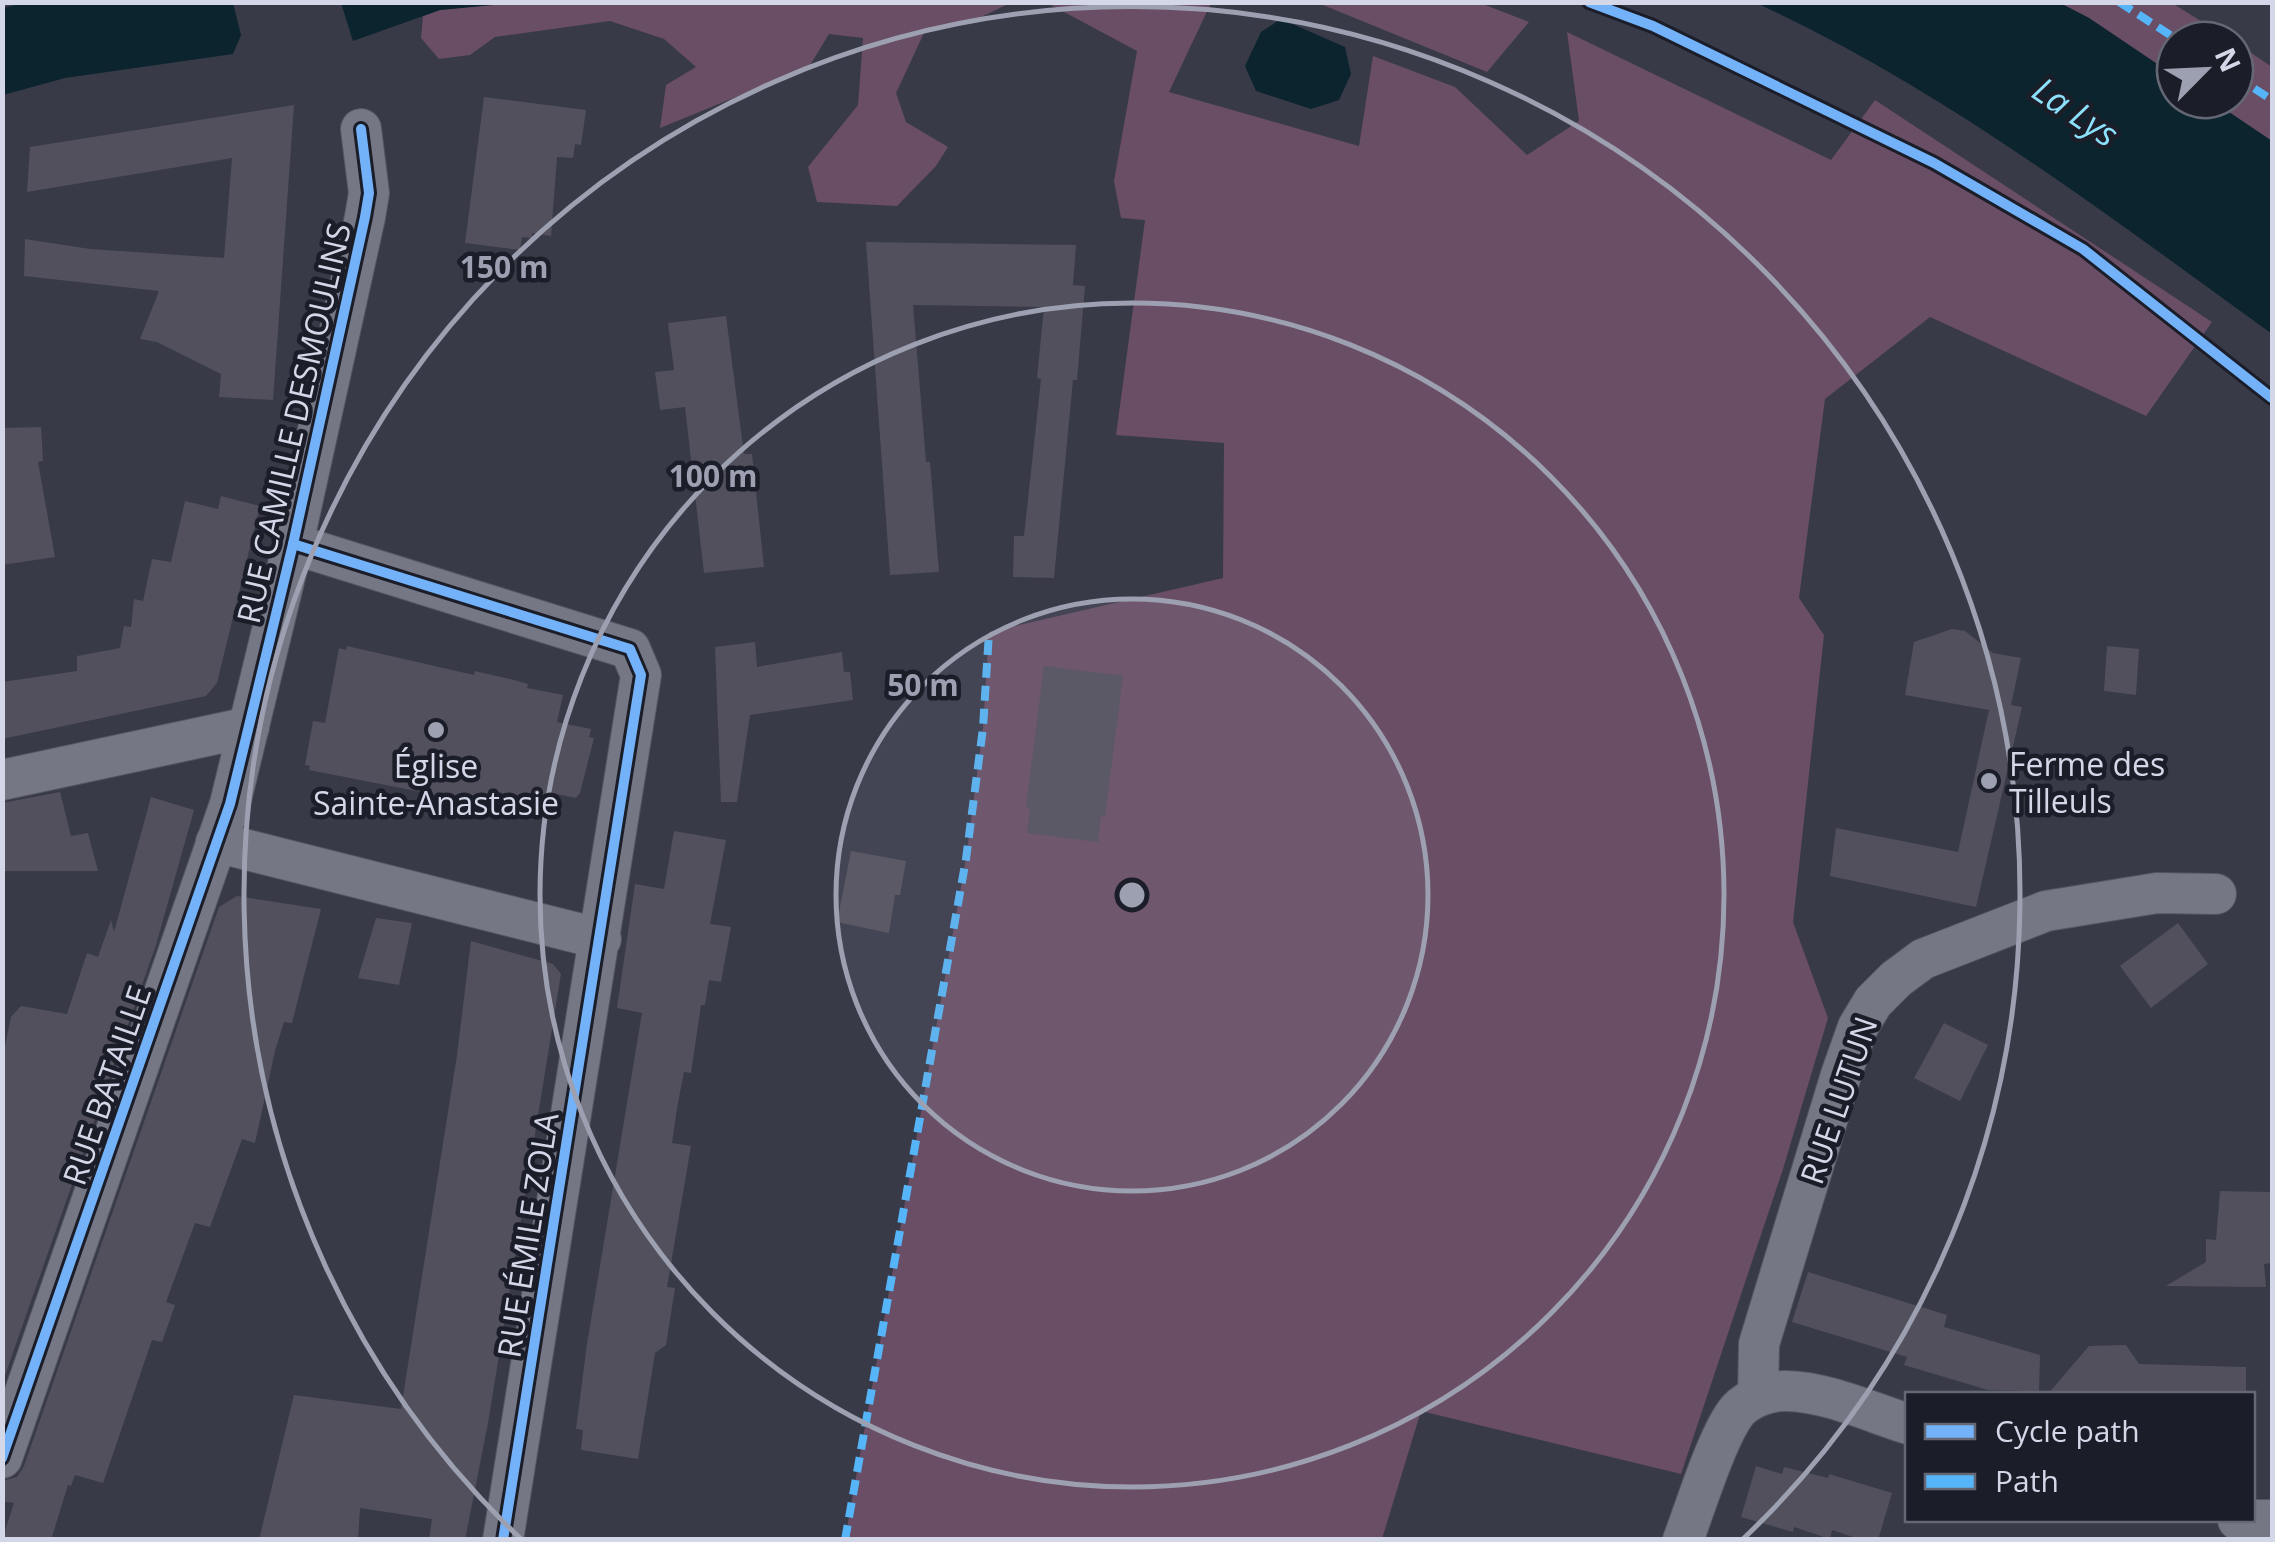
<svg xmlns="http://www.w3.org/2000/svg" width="2275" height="1542" viewBox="0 0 2275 1542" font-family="'Open Sans',sans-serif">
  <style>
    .green { fill: #694e65 }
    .water { fill: #0b242d }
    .building { fill: #52505d }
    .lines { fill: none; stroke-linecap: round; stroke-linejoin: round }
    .minor-casing { stroke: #545662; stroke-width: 42 }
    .minor { stroke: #757784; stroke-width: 40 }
    .quiet { stroke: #56b5f8; stroke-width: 8; stroke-dasharray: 15 8; stroke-linecap: butt }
    .cycleway-casing { stroke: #1b1d29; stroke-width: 16 }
    .cycleway { stroke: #73b2f8; stroke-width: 10 }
    .ring { fill: none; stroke: #9da0b0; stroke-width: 5 }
    .poi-dot { fill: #9da0b0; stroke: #1b1d29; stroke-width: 4 }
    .labels { text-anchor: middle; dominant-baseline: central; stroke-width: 9; stroke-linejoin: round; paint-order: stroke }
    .street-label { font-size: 32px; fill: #d4d7e8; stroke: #1b1d29 }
    .poi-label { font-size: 32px; fill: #d4d7e8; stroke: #1b1d29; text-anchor: start }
    .water-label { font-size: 35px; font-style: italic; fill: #8de0fb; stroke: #1b1d29 }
    .centre { fill: #9da0b0; stroke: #1b1d29; stroke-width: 5 }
    .ring-label { font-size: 30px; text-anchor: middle; font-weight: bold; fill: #9da0b0; stroke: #1b1d29; stroke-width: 9; stroke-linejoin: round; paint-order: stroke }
  </style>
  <rect width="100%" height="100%" fill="#383a48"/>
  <!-- green -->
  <g class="green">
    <path d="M 515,2 L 1211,3 L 1169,92 L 1359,146 L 1373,56 L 1455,87 L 1527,155 L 1579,121 L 1567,32 L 1831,160 L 1875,100 L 2212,322 L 2146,416 L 1930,317 L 1825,399 L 1799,598 L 1824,635 L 1793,922 L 1828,1018 L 1783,1169 L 1681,1474 L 1421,1411 L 1382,1539 L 845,1539 L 966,859 L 983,728 L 989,632 L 1223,578 L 1224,443 L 1116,435 L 1145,220 L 1121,218 L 1114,181 L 1137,51 L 1051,5 L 1008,4 L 969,23 L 924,33 L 896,93 L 906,122 L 948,147 L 936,166 L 897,206 L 817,202 L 808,167 L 858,105 L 863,38 L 829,34 L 809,67 L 660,128 L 666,85 L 696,67 L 664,39 L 610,21 L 495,37 L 470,55 L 439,59 L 421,38 L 423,16 L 440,10 Z"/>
    <path d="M 1318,3 L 1480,3 L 1529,22 L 1487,72 Z"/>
    <path d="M 2060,3 L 2172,3 L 2231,40 L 2175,40 L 2175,76 L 2089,18 Z"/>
    <path d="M 2235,42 L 2272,67 L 2272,141 L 2211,100 L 2235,100 Z"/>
  </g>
  <!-- water -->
  <g class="water">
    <path d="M 28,2 L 233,3 L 241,35 L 233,54 L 65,78 L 3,95 L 3,8 Z"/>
    <path d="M 341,3 L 341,2 L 515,3 L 440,10 L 353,41 Z"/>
    <path d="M 2060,3 L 2089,18 L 2175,76 L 2175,100 L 2211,100 L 2272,141 L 2272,334 C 2107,215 1942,88 1756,3 Z"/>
    <path d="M 1281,19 L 1345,47 L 1351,74 L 1339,100 L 1311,109 L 1256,91 L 1245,66 L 1261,32 Z"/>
  </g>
  <!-- building -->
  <g class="building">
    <path d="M 484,97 L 586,110 L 581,145 L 575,144 L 573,158 L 557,157 L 551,236 L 532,233 L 532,238 L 522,237 L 520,250 L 465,243 Z"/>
    <path d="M 294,105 L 273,400 L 219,397 L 221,374 L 157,342 L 140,339 L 159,291 L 24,276 L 25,239 L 90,249 L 224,258 L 232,158 L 27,192 L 30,147 Z"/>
    <path d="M 866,242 L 1076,245 L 1073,285 L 1085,286 L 1077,380 L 1073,380 L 1054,578 L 1013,577 L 1014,536 L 1024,536 L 1041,379 L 1037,378 L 1044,307 L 913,305 L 926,462 L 930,462 L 939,572 L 890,575 Z"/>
    <path d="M 726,316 L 744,454 L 752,454 L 764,567 L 704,573 L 685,407 L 660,410 L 655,372 L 674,370 L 668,323 Z"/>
    <path d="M 41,427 L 43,461 L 38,462 L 55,557 L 2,565 L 2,428 Z"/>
    <path d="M 221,496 L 260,506 L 217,683 L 206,696 L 2,739 L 2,682 L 77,671 L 77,656 L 120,648 L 124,626 L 131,627 L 134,599 L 143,601 L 152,559 L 171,562 L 185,501 L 218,509 Z"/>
    <path d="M 1952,629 L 1965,631 L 1993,653 L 2021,658 L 2011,705 L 2022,707 L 1976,907 L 1830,876 L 1836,828 L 1958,852 L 1989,710 L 1905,695 L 1914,642 Z"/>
    <path d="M 755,642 L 757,667 L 842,652 L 844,672 L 850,672 L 853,700 L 750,715 L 737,802 L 721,802 L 715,647 Z"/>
    <path d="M 347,646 L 474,675 L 475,671 L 514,680 L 528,684 L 527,688 L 563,695 L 557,722 L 591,729 L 589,737 L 594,738 L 580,793 L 576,798 L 552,793 L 548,814 L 502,805 L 501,813 L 446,802 L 447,797 L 309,770 L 310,766 L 305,765 L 313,721 L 325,723 L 339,648 L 346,650 Z"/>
    <path d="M 2107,646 L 2139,649 L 2136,695 L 2104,691 Z"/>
    <path d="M 1044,666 L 1123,676 L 1105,817 L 1101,816 L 1098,842 L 1027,833 L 1030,808 L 1026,807 Z"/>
    <path d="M 60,792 L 71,836 L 88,833 L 98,871 L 2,871 L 2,803 Z"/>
    <path d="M 151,797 L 194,810 L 156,945 L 2,1384 L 2,1060 L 11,1017 L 21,1006 L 67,1014 L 87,953 L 98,957 L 111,920 L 114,932 Z"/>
    <path d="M 674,831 L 726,840 L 710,924 L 731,927 L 721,982 L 709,980 L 705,1005 L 701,1005 L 691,1073 L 684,1072 L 677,1108 L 672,1143 L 691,1146 L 667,1287 L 675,1288 L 666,1345 L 655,1353 L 638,1459 L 581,1450 L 583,1430 L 576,1429 L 587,1344 L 642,1013 L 617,1008 L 635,884 L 664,889 Z"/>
    <path d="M 851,851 L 906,861 L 900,895 L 895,895 L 889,933 L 837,922 Z"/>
    <path d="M 237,896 L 321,909 L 292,1023 L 284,1022 L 275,1051 L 255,1143 L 242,1139 L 210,1227 L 195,1223 L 166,1302 L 175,1305 L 162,1342 L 152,1340 L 103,1483 L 75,1475 L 71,1486 L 68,1485 L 51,1540 L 2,1540 L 14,1503 L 2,1501 L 2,1481 L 17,1477 L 24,1466 L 219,907 Z"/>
    <path d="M 376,918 L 412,923 L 399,985 L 358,978 Z"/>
    <path d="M 2178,923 L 2208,964 L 2151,1008 L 2120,966 Z"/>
    <path d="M 471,941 L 553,964 L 561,974 L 488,1423 L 465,1540 L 429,1540 L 432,1519 L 360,1508 L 358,1540 L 259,1540 L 294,1395 L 401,1409 L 457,1055 Z"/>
    <path d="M 1944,1023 L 1988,1045 L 1960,1101 L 1914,1078 Z"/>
    <path d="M 2220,1191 L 2270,1192 L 2272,1263 L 2264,1264 L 2266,1287 L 2166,1286 L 2206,1262 L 2206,1239 L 2216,1240 Z"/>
    <path d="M 1808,1272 L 1947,1315 L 1944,1327 L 2040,1355 L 2039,1391 L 1988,1390 L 1904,1365 L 1907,1357 L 1792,1322 Z"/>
    <path d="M 2126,1345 L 2139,1364 L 2246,1367 L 2246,1394 L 2048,1394 L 2089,1346 Z"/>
    <path d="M 1756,1466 L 1782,1474 L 1784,1467 L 1828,1478 L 1829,1474 L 1892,1493 L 1878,1540 L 1862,1540 L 1832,1530 L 1830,1539 L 1794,1527 L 1793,1532 L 1741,1517 Z"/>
  </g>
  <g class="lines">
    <!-- minor casing -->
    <g class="minor-casing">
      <g id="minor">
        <path d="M 293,544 L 630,649 L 641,675 L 503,1540"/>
        <path d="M 2,780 L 249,727"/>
        <path d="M 216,842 L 601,939"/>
        <path d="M 1758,1396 L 1759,1344 L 1841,1075 L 1858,1027 L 1873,1002 L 1896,979 L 1923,959 L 2046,911 L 2157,893 L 2216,894"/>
        <path d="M 2,1458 L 230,804 L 293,544 L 365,217 L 369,193 L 361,129"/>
        <path d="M 2238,1520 L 2272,1520"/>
        <path d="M 1683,1540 C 1695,1509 1718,1433 1738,1410 C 1749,1398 1771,1390 1787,1391 C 1827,1392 1870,1412 1908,1424"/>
      </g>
    </g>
    <!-- minor -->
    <use href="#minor" class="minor"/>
    <!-- quiet -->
    <g class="quiet">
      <path d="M 2119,2 L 2178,40"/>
      <path d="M 2235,76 L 2272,100"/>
      <path d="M 845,1540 L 966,859 L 983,728 L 989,632"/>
    </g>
    <!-- cycleway casing -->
    <g class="cycleway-casing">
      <g id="cycleway">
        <path d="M 1589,2 L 1653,26 L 1934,163 L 2083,249 L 2272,398"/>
        <path d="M 293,544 L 630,649 L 641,675 L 503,1540"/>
        <path d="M 2,1458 L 230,804 L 293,544 L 365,217 L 369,193 L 361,129"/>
      </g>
    </g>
    <!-- cycleway -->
    <use href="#cycleway" class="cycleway"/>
  </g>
  <!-- distance rings -->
  <circle cx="1132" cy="895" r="296" fill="#9da0b0" fill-opacity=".12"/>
  <g class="ring">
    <circle cx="1132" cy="895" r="296"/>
    <circle cx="1132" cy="895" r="592"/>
    <path d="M521 1539A888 888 0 1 1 1743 1539"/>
  </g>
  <!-- markers -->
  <g class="poi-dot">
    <circle cx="436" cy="730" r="10"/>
    <circle cx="1989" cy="781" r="10"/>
  </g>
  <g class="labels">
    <!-- street labels -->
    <g class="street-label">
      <text transform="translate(293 423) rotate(-77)">RUE CAMILLE DESMOULINS</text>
      <text transform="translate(106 1085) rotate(-71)">RUE BATAILLE</text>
      <text transform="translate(1838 1100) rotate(-71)">RUE LUTUN</text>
      <text transform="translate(527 1235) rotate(-81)">RUE ÉMILE ZOLA</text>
    </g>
    <!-- poi labels -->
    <g class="poi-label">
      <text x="2009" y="763">Ferme des<tspan x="2009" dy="37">Tilleuls</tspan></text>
      <text x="436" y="765" text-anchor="middle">Église<tspan x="436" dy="37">Sainte-Anastasie</tspan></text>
    </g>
    <!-- water labels -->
    <g class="water-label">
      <text transform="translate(2076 111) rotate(34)">La Lys</text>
    </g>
  </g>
  <circle cx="1132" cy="895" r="15" class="centre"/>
  <g class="ring-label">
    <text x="504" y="278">150 m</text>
    <text x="713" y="487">100 m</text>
    <text x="923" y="696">50 m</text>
  </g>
  <!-- border -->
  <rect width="2275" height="1542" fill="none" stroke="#d4d7e8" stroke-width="10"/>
  <!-- legend -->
  <rect x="1905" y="1392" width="350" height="130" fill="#1b1d29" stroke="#656775" stroke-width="2.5"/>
  <rect x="1925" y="1424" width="50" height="15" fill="#73b2f8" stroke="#656775" stroke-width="2.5"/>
  <text x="1995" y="1442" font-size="30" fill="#d4d7e8">Cycle path</text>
  <rect x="1925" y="1474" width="50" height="15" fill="#56b5f8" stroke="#656775" stroke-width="2.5"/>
  <text x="1995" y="1492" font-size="30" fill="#d4d7e8">Path</text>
  <!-- north arrow -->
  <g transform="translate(2205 70) rotate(66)"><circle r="48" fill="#1b1d29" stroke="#656775" stroke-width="2.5"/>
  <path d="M0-8L18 38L0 25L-18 38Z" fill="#9da0b0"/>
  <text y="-15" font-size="28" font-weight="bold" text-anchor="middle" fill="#d4d7e8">N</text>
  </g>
</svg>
